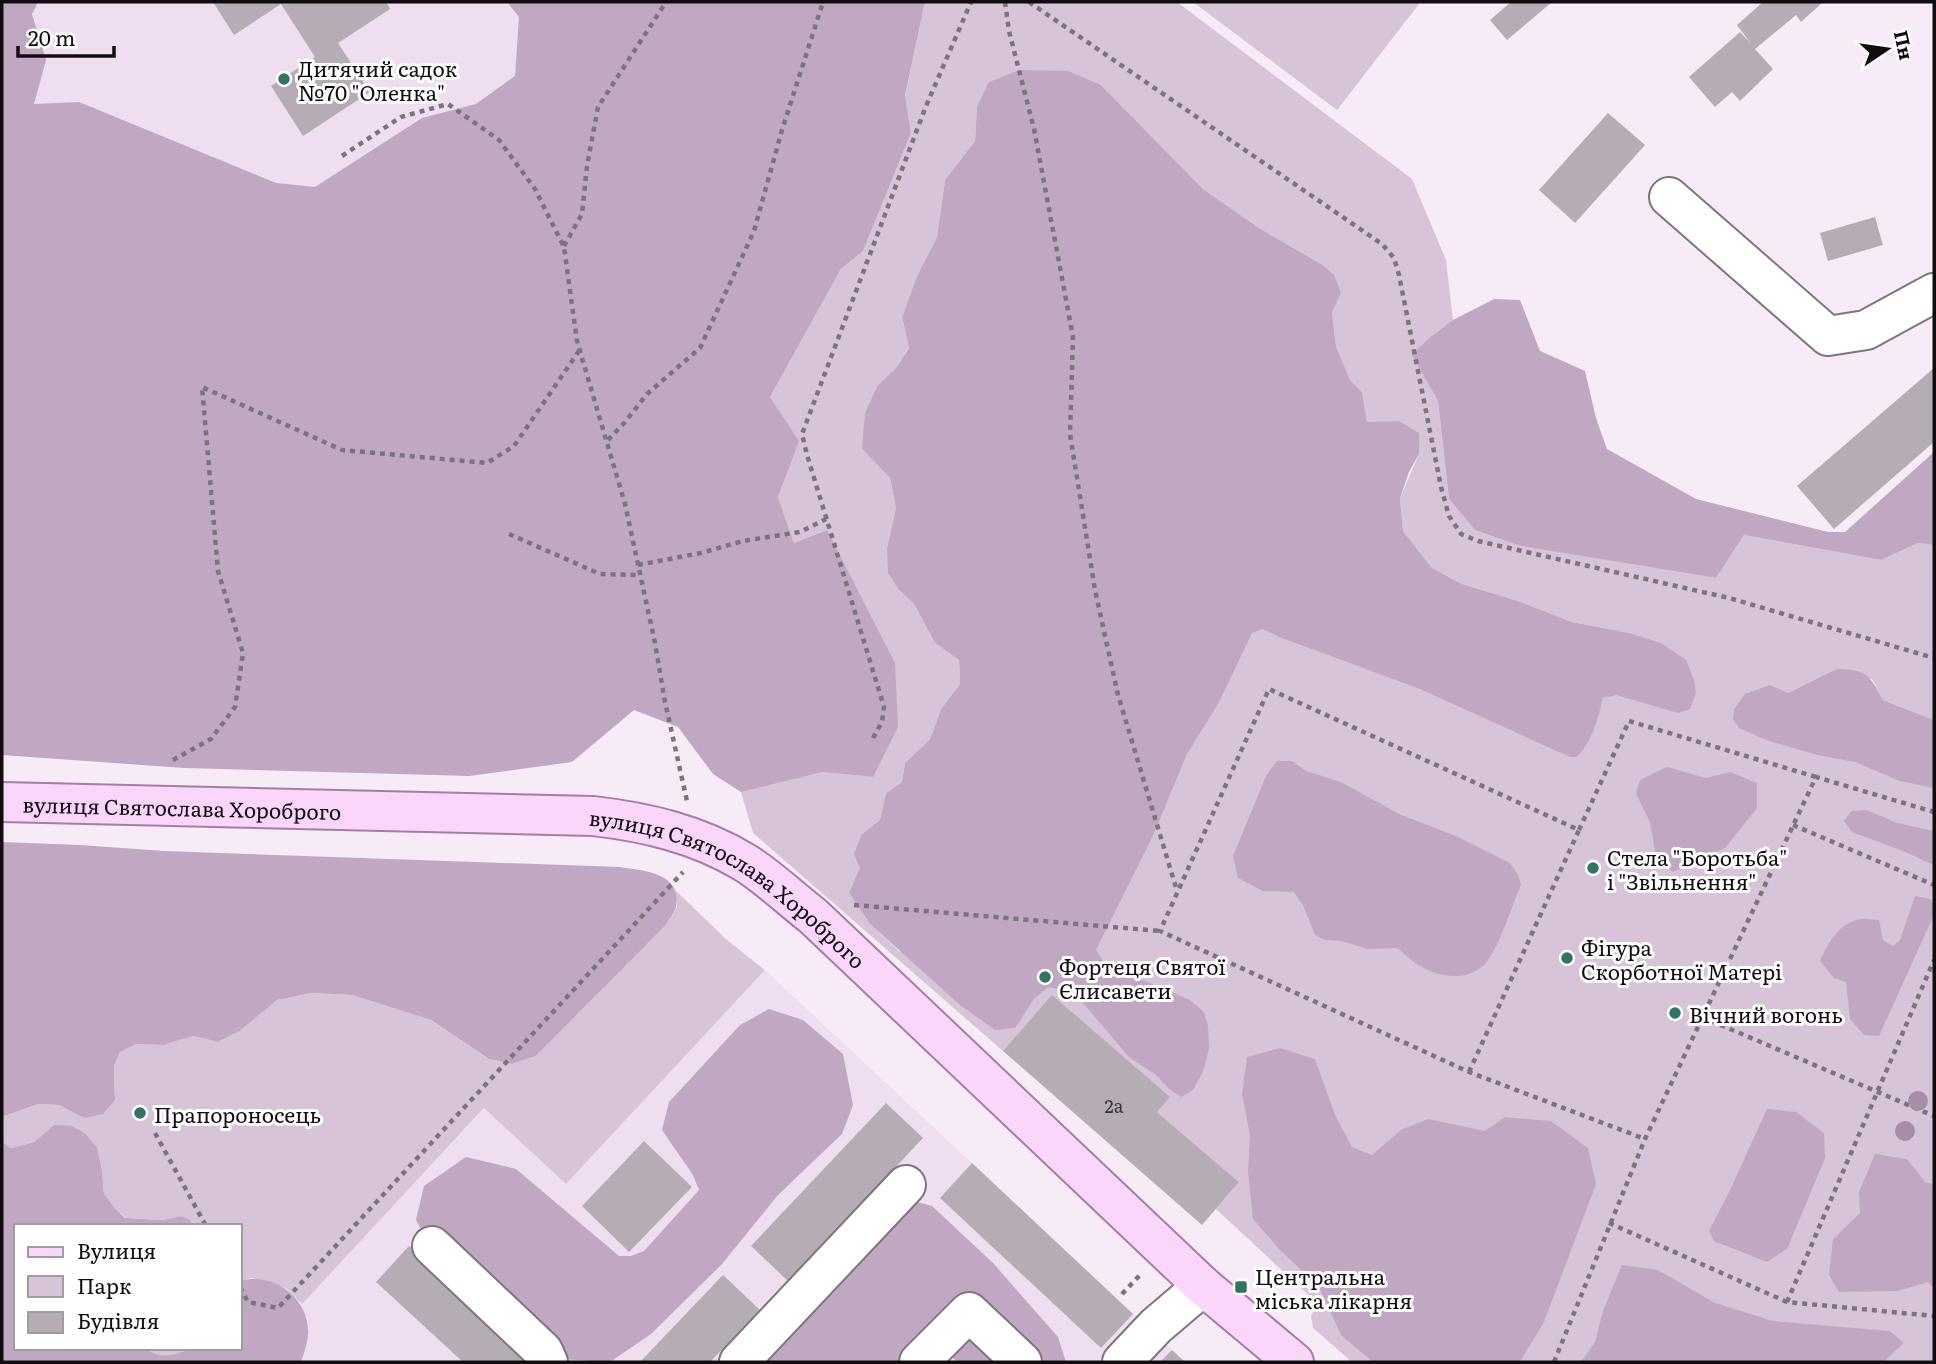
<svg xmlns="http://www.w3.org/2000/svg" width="1936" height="1364" viewBox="0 0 1936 1364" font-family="Literata,serif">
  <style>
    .built { fill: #eedeef }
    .green { fill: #d7c4d8; fill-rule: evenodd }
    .forest { fill: #c1a8c2 }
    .building { fill: #b6acb6 }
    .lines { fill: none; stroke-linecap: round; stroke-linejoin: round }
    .minor-casing { stroke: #7f757f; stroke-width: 42 }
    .major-casing { stroke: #a67da7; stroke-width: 42 }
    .path { stroke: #7c747c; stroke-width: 4.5; stroke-dasharray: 5 5; stroke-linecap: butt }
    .minor { stroke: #fff; stroke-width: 38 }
    .major { stroke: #fad6fb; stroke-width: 38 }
    .tree { fill: #a78ea8 }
    .poi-dot { fill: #327464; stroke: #fff; stroke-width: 2.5 }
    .labels { text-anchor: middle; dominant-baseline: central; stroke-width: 6; stroke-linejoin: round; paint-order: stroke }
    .number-label { font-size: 18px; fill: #3a343a }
    .poi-label { font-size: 21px; fill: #100c10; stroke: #fff; text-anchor: start }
    .street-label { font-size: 21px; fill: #100c10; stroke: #fff }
  </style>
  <rect width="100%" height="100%" fill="#f7ebf7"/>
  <!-- built -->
  <g class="built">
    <path d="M 2,2 L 608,2 L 411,242 L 2,157 Z"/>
    <path d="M 765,970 L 1185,1362 L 247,1362 L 485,1108 L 566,1184 Z"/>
  </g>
  <!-- green -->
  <g class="green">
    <path d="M 925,2 L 1177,2 L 1412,179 L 1446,260 L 1453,320 L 1430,337 L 1413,355 L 1438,401 L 1449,499 L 1475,530 L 1522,546 L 1716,578 L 1744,535 L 1881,560 L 1918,543 L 1934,545 L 1934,720 L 1883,700 L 1872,679 L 1836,669 L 1788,693 L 1745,694 L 1934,749 L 1934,1362 L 1352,1362 L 1313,1328 L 1311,1316 L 1317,1303 L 1216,1209 L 1239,1182 L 1157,1112 L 1169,1098 L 1003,1051 L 753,833 L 741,792 L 823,772 L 873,777 L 827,530 L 794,543 L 778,497 L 798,441 L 770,397 L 841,269 L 863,251 L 911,133 L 905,97 ZM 1101,85 L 1203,189 L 1259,228 L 1321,264 L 1341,292 L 1332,312 L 1336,346 L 1350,380 L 1362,392 L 1367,423 L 1399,421 L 1419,454 L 1400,498 L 1403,531 L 1432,568 L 1462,584 L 1518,601 L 1572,622 L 1629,633 L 1246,592 L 900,952 L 870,924 L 849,893 L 861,868 L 862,834 L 880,820 L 886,793 L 902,782 L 905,763 L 930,739 L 941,709 L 960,684 L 959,660 L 935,643 L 914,604 L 899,590 L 887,548 L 896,508 L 890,478 L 862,449 L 878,385 L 896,368 L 909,347 L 902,317 L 917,276 L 937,237 L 945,180 L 975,141 L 977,107 Z"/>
    <path d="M 1193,2 L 1416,2 L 1419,4 L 1337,110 Z"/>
    <path d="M 675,890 L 727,940 L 765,970 L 566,1184 L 484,1108 L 302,1304 L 286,1288 L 251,1278 L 240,1281 L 240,1226 L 194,1226 L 190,1220 L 181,1216 L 164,1220 L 126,1218 L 114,1207 L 104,1194 L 102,1170 L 97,1147 L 86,1134 L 54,1125 L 34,1142 L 11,1148 L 2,1142 L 2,1117 L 38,1104 L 59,1105 L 84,1118 L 115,1100 L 114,1066 L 120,1052 L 136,1044 L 163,1045 L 193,1036 L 218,1042 L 240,1031 L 277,1000 L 312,993 L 352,995 L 431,1020 L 489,1059 L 512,1064 L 536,1056 L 666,925 L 677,907 Z"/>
    <path d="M 145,1348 L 197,1348 C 178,1357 162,1364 145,1348 Z"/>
  </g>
  <!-- forest -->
  <g class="forest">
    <path d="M 2,2 L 38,2 L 32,14 L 46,60 L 34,104 L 79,102 L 276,183 L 315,187 L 422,118 L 476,104 L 515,76 L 519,17 L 507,2 L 925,2 L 905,96 L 911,133 L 863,251 L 841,269 L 770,397 L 799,441 L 778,497 L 794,543 L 827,530 L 895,663 L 898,727 L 873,777 L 823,772 L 741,792 L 713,774 L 678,727 L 634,710 L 572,762 L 469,776 L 184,768 L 2,755 Z"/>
    <path d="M 1019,70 L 1068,71 L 1101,85 L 1203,189 L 1259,228 L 1321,264 L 1334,275 L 1341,293 L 1332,312 L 1336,346 L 1350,380 L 1362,392 L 1367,422 L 1399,421 L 1419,433 L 1419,454 L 1409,472 L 1400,498 L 1403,531 L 1432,568 L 1462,584 L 1518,601 L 1572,622 L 1629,633 L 1661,643 L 1686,660 L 1694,680 L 1696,693 L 1690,709 L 1678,713 L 1616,695 L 1603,698 C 1598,718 1592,744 1576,757 L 1570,757 L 1420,689 L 1282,638 L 1262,629 L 1252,633 L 1218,704 L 1187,754 L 1152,838 L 1096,950 L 1105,964 L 1190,1000 L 1204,1012 L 1208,1026 L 1209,1049 L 1203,1072 L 1193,1090 L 1181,1097 L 1168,1088 L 1156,1075 L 1129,1057 L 1073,991 L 1048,987 L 1034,999 L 1015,1028 L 995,1030 L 960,1005 L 870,924 L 849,893 L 860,868 L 854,854 L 862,834 L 880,820 L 886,793 L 902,782 L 905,763 L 930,739 L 941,709 L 960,684 L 959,660 L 935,643 L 914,604 L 899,590 L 888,573 L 887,548 L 896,508 L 890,478 L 862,449 L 865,413 L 878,385 L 896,368 L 909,348 L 902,317 L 917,276 L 937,237 L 945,180 L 975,141 L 977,107 L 989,82 Z"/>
    <path d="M 1494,299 L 1520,300 L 1540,351 L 1585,371 L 1596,418 L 1607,449 L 1696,499 L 1828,532 L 1845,532 L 1934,452 L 1934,545 L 1918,543 L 1881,560 L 1744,535 L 1716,578 L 1521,546 L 1475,530 L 1449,499 L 1438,401 L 1412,355 L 1430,337 L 1453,320 Z"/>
    <path d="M 1836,669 C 1866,669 1869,674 1883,700 L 1934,720 L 1934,788 L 1900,781 L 1855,762 L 1818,755 L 1769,741 L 1739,728 L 1733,719 L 1734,709 L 1745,694 L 1770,685 L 1788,693 Z"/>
    <path d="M 1277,761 L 1292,761 L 1306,771 L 1341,782 L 1399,814 L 1458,837 L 1510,863 L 1518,875 L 1521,885 C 1511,908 1502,940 1488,960 C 1471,984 1435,978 1414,962 C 1408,958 1403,952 1397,948 L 1367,949 L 1342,941 L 1325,940 L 1315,935 L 1303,905 L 1294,892 L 1263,891 L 1238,878 L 1233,856 L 1266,776 Z"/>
    <path d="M 1667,767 L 1706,778 L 1730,772 L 1757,783 L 1757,808 L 1725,848 L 1673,872 L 1656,857 L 1650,822 L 1636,794 L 1640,780 Z"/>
    <path d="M 1867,810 L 1897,823 L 1934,831 L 1934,865 L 1903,851 L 1852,832 L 1844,821 L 1851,811 Z"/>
    <path d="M 2,842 L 80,845 L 164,851 L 620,867 C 643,871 682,872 676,906 C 675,912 669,919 666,925 L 536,1056 L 512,1064 L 489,1059 L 431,1020 L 352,995 L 312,993 L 277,1000 L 240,1031 L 218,1042 L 193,1036 L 163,1045 L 136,1044 L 120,1052 L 114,1066 L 115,1100 L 103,1114 L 84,1118 L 59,1105 L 38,1104 L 2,1117 Z"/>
    <path d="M 1915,896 L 1930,899 L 1934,905 L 1934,915 L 1879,1036 L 1864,1035 L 1850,1019 L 1846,982 L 1834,978 L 1820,961 C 1828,943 1840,921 1862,919 C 1867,918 1874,920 1879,920 L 1883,940 L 1893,946 L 1900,940 Z"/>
    <path d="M 769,1009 L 803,1020 L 843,1054 L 853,1105 L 842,1134 L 778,1195 L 722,1264 L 651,1334 L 610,1362 L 560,1359 L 445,1271 L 416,1220 L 424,1186 L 466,1157 L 516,1169 L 619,1256 L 631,1256 L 644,1251 L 699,1190 L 693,1175 L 662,1130 L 669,1102 L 740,1025 Z"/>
    <path d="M 1280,1048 L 1315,1059 L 1335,1115 L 1352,1147 L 1372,1155 L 1401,1130 L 1428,1119 L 1485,1131 L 1505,1117 L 1551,1121 L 1588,1148 L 1596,1184 L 1544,1322 L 1520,1362 L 1373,1362 L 1341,1335 L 1319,1287 L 1280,1250 L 1253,1219 L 1248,1171 L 1250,1135 L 1242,1094 L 1247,1057 Z"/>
    <path d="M 1767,1109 L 1796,1112 L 1824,1133 L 1825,1158 L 1787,1249 L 1767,1262 L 1714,1241 L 1709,1231 L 1731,1188 Z"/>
    <path d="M 54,1125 L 72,1126 L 86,1134 L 97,1147 L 102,1170 L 104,1194 L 114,1207 L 125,1218 L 163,1220 L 181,1216 L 190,1220 L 194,1226 L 16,1226 L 16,1348 L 145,1348 C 166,1364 179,1350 200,1348 C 213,1347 227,1348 240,1348 L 240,1281 C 272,1272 306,1295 308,1329 C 309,1339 304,1353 301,1362 L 2,1362 L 2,1142 L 11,1148 L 34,1142 Z"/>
    <path d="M 1875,1154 L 1907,1159 L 1925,1182 L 1934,1185 L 1934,1289 L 1928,1282 L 1897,1291 L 1839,1292 L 1829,1275 L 1833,1239 L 1860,1213 L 1859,1192 Z"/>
    <path d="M 909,1200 L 932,1206 L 993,1263 L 1058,1337 L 1066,1362 L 958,1362 L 945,1352 L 903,1362 L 725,1362 Z"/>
    <path d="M 1622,1265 L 1658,1270 L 1715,1303 L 1773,1321 L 1890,1331 L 1904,1343 L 1883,1362 L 1581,1362 L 1595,1342 L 1603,1311 Z"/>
  </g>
  <!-- building -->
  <g class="building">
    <path d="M 213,2 L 386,2 L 390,9 L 338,43 L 370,92 L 303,136 L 271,86 L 315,57 L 281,4 L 234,35 Z"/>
    <path d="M 1511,2 L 1552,2 L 1507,40 L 1490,20 Z"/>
    <path d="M 1763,2 L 1823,2 L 1801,22 L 1796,15 L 1755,49 L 1773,69 L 1740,101 L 1732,92 L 1715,107 L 1689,77 L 1740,32 L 1751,44 L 1737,25 Z"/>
    <path d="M 1608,113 L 1645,145 L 1575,223 L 1539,190 Z"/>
    <path d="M 1875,217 L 1883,245 L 1828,261 L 1820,233 Z"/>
    <path d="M 1934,368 L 1934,442 L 1834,529 L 1797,486 Z"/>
    <path d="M 1052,995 L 1170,1097 L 1157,1112 L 1239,1182 L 1202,1225 L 1003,1051 Z"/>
    <path d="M 886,1103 L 923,1138 L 788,1281 L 751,1246 Z"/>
    <path d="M 644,1141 L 692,1187 L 629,1252 L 582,1206 Z"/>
    <path d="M 972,1163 L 1133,1314 L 1101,1348 L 940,1198 Z"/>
    <path d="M 409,1246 L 534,1362 L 463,1362 L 376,1282 Z"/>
    <path d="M 723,1275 L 760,1310 L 710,1362 L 640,1362 Z"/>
    <path d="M 1172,1350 L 1185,1362 L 1160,1362 Z"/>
  </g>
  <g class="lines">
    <!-- minor casing -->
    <g class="minor-casing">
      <g id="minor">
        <path d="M 1669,197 L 1828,336 L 1866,330 L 1934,293"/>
        <path d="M 432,1246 L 543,1351 L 548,1362"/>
        <path d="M 739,1362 L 906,1185"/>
        <path d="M 919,1362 L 969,1312 L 1022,1362"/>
        <path d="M 1122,1362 L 1156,1326 L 1203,1286"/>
      </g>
    </g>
    <!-- major casing -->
    <g class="major-casing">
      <g id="major">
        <path id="s1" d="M 2,802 L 593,816 C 646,822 697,834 744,862 C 767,876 791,899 813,916 L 1203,1286 L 1294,1362"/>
      </g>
    </g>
    <!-- path -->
    <g class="path">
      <path d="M 1005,2 L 1009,31 L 1034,129 L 1073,337 L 1070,434 L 1095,590 L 1118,695 L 1177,891"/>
      <path d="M 1029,2 L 1382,244 L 1394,258 L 1399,275 L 1441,487 L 1449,516 L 1461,534 L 1478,541 L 1729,598 L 1934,658"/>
      <path d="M 342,156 L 401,117 L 448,104 L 499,140 L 535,189 L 564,247 L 577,341 L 625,504 L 655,643 L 665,702 L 687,801"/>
      <path d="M 564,246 L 582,214 L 587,166 L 598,107 L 666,2"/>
      <path d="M 608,440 L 625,422 L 647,394 L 700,348 L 754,231 L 782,130 L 823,2"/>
      <path d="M 509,534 L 600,574 L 640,575"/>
      <path d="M 638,565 L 701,553 L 743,541 L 800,532 L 826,519"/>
      <path d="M 873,738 L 882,722 L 884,707 L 807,455 L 802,434 L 926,106 L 971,2"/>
      <path d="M 173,760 L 211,739 L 235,707 L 243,653 L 218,571 L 202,387 L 342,450 L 487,463 L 514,446 L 579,351"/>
      <path d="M 1793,825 L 1934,885"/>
      <path d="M 1579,830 L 1629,721 L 1816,777"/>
      <path d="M 854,905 L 1160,931"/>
      <path d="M 1702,1017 L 1934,1116"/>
      <path d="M 1469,1072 L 1579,830 L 1269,689 L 1160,931 L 1469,1072 L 1645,1139"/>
      <path d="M 155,1133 L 206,1226"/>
      <path d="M 1609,1223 L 1787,1302 L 1934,1316"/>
      <path d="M 240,1287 L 248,1302 L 278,1308 L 683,872"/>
      <path d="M 1122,1294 L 1141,1274"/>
      <path d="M 1787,1302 L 1934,960"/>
      <path d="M 1554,1362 L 1645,1139 L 1816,777 L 1934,812"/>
    </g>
    <!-- minor -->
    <use href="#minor" class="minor"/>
    <!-- major -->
    <use href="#major" class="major"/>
  </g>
  <!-- trees -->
  <g class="tree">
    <circle cx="1918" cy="1101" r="10"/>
    <circle cx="1905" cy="1131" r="10"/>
  </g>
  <!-- markers -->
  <g class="poi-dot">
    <circle cx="284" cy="79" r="7"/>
    <circle cx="1593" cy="868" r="7"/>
    <circle cx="1567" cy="958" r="7"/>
    <circle cx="1045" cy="977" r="7"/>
    <circle cx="1675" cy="1013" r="7"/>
    <circle cx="140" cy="1113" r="7"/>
    <rect x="1234" y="1280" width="14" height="14" rx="3.5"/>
  </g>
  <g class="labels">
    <!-- number labels -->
    <g class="number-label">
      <text x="1114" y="1105">2а</text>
    </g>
    <!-- poi labels -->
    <g class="poi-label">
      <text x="298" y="67">Дитячий садок<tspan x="298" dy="24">№70 "Оленка"</tspan></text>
      <text x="1607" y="856">Стела "Боротьба"<tspan x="1607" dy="24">і "Звільнення"</tspan></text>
      <text x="1581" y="946">Фігура<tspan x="1581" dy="24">Скорботної Матері</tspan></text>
      <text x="1059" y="965">Фортеця Святої<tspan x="1059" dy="24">Єлисавети</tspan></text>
      <text x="1689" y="1013">Вічний вогонь</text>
      <text x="154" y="1113">Прапороносець</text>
      <text x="1255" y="1275">Центральна<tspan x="1255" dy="24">міська лікарня</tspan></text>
    </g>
    <!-- street labels -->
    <g class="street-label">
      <text stroke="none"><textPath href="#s1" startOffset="180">вулиця Святослава Хороброго</textPath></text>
      <text stroke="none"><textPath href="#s1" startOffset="747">вулиця Святослава Хороброго</textPath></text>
    </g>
  </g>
  <!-- border -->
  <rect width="1936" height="1364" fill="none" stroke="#100c10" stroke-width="7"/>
  <!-- legend -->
  <rect x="14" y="1224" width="228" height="126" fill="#ffffff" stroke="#9f9e9f" stroke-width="2"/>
  <rect x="28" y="1247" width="35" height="10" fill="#fad6fb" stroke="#9f9e9f" stroke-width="2"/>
  <text x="77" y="1259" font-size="21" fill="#100c10">Вулиця</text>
  <rect x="28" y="1276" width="35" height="21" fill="#d7c4d8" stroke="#9f9e9f" stroke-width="2"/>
  <text x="77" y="1294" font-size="21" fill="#100c10">Парк</text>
  <rect x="28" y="1312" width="35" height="21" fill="#b6acb6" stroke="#9f9e9f" stroke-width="2"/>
  <text x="77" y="1329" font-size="21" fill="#100c10">Будівля</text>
  <!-- north arrow -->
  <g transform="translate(1887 49) rotate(77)" stroke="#ffffff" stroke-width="5" paint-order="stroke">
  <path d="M0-5L12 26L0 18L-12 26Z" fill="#100c10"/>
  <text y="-10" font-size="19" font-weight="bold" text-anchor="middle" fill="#100c10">Пн</text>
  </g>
  <!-- scale -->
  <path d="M18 46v10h96v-10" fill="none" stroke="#100c10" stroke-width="3.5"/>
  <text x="28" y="46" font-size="21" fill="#100c10" stroke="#ffffff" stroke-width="5" paint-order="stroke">20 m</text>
</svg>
